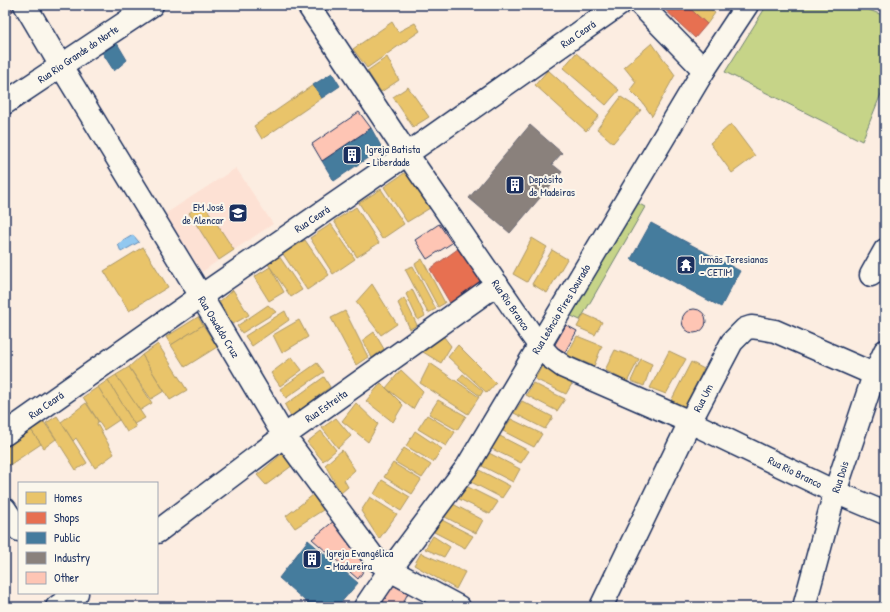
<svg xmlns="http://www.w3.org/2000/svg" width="890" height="612" viewBox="0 0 890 612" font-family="'Patrick Hand',sans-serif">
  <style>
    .built { fill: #fde1d4 }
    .green { fill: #c6d488; stroke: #708273 }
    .water { fill: #92c8f0; stroke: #628bb6 }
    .homes { fill: #e9c46a; stroke: #ab9766 }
    .shops { fill: #e76f51; stroke: #aa5c55 }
    .public { fill: #457b9d; stroke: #38648a }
    .industry { fill: #8a817c; stroke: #696873 }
    .building { fill: #fec5b4; stroke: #1b2f5e }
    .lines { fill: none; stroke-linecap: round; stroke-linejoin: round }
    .minor-casing { stroke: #1b2f5e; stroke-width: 25 }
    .major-casing { stroke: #1b2f5e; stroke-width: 25 }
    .minor { stroke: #fbf7ec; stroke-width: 22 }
    .major { stroke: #fbf7ec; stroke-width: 22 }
    .labels { text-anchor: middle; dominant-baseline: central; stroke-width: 4; stroke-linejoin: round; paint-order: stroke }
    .street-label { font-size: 11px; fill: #1b2f5e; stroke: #fbf7ec }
    .poi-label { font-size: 11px; fill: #1b2f5e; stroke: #fbf7ec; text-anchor: start }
  </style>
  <rect width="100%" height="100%" fill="#fcede1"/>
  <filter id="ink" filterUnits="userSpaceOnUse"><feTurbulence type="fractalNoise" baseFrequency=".025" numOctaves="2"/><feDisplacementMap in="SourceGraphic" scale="8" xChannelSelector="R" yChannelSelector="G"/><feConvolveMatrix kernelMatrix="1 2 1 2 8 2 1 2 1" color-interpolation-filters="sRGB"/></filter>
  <g filter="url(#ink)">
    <!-- built -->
    <path class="built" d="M 236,168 L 273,224 L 234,250 L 203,203 L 189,212 L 219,260 L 202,272 L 165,214 Z"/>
    <!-- green -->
    <g class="green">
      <path d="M 767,5 L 856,5 L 885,16 L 885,84 L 862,141 L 725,72 Z"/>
      <path d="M 630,199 L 645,207 L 580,320 L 563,312 Z"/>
    </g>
    <!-- water -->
    <path class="water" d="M 133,235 L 139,242 L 121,252 L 118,244 Z"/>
    <!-- homes -->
    <g class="homes">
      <path d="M 686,5 L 706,5 L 715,13 L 707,24 Z"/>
      <path d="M 392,22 L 398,32 L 415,23 L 420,31 L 367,68 L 353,49 Z"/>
      <path d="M 652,43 L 675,75 L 652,116 L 642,102 L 630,90 L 636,82 L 624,67 Z"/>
      <path d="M 576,53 L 619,90 L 606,105 L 563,68 Z"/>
      <path d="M 387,57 L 399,80 L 381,92 L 367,71 Z"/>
      <path d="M 548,70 L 599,116 L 586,131 L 535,85 Z"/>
      <path d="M 313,85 L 322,98 L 262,139 L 254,126 Z"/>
      <path d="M 408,87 L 429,117 L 413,127 L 393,97 Z"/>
      <path d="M 621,97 L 641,110 L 613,143 L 597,129 Z"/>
      <path d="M 731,124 L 755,156 L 732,173 L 710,143 Z"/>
      <path d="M 406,172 L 430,208 L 407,222 L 384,187 Z"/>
      <path d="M 381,189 L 404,224 L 382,239 L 359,203 Z"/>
      <path d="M 203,203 L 234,250 L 219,260 L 189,213 Z"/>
      <path d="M 356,207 L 379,243 L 357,257 L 334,221 Z"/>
      <path d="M 331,224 L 355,259 L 333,274 L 310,238 Z"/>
      <path d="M 532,238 L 547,247 L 527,282 L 513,274 Z"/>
      <path d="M 305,240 L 329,275 L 307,290 L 283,254 Z"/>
      <path d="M 143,247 L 168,287 L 129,311 L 104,271 Z"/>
      <path d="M 552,250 L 567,259 L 547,293 L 532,284 Z"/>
      <path d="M 279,256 L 302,290 L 291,297 L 268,264 Z"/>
      <path d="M 422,259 L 445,303 L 438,307 L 415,264 Z"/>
      <path d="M 413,266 L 436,309 L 428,313 L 405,269 Z"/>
      <path d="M 270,267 L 284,292 L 269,301 L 254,277 Z"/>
      <path d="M 372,284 L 397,324 L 381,335 L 356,302 Z"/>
      <path d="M 412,289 L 425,316 L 418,320 L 406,294 Z"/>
      <path d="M 233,290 L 249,315 L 233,324 L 219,302 Z"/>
      <path d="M 404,298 L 417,325 L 410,329 L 398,303 Z"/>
      <path d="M 268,305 L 276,312 L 242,333 L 237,326 Z"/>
      <path d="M 285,311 L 289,320 L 252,346 L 245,336 Z"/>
      <path d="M 345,311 L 368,357 L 356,365 L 331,318 Z"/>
      <path d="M 584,314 L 602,322 L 595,335 L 577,327 Z"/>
      <path d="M 198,317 L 203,325 L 171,345 L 166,337 Z"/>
      <path d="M 299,320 L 308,337 L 282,353 L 273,335 Z"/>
      <path d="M 203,325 L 217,347 L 185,367 L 171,345 Z"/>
      <path d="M 374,332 L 384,349 L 372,358 L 363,340 Z"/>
      <path d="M 577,336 L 602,346 L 594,366 L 567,355 Z"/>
      <path d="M 444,337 L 451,346 L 441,363 L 423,352 Z"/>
      <path d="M 158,344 L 187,390 L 170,400 L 142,355 Z"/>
      <path d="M 458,345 L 496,383 L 487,393 L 448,357 Z"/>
      <path d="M 615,350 L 639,359 L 627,382 L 605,370 Z"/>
      <path d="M 669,351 L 686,359 L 666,394 L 650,388 Z"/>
      <path d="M 142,355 L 164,391 L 151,399 L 129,367 Z"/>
      <path d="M 292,357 L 302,370 L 280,386 L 271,373 Z"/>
      <path d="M 641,359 L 652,364 L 644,386 L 631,381 Z"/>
      <path d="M 691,362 L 704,369 L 684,407 L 671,401 Z"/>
      <path d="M 317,363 L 324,372 L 286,398 L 280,389 Z"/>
      <path d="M 430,363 L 479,397 L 468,414 L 420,383 Z"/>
      <path d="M 542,366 L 573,382 L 566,394 L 535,379 Z"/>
      <path d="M 129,367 L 152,403 L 139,411 L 116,375 Z"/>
      <path d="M 401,370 L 423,391 L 413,409 L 386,388 Z"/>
      <path d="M 463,374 L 483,391 L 480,396 L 458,380 Z"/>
      <path d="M 116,375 L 145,418 L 134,424 L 108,380 Z"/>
      <path d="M 324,377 L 330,387 L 291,417 L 285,405 Z"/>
      <path d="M 108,380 L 136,427 L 127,432 L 98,387 Z"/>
      <path d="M 381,383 L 403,405 L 393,422 L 366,401 Z"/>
      <path d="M 533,383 L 565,399 L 557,411 L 526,395 Z"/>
      <path d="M 98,387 L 119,420 L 104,430 L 83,397 Z"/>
      <path d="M 438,400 L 466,416 L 457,430 L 429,414 Z"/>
      <path d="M 522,401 L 553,417 L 545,429 L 514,413 Z"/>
      <path d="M 86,403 L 98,421 L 97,424 L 114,454 L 95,468 L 76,438 L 73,441 L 61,422 Z"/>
      <path d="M 356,403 L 378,424 L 368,442 L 342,421 Z"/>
      <path d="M 427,415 L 455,432 L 446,446 L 418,429 Z"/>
      <path d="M 57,416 L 87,463 L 76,470 L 46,423 Z"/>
      <path d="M 336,418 L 351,436 L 338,448 L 322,428 Z"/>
      <path d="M 511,419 L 542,434 L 534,447 L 503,431 Z"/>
      <path d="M 44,422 L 56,439 L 44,448 L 31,430 Z"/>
      <path d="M 31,430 L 41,444 L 5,468 L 5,449 Z"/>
      <path d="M 321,431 L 336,450 L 323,461 L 307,442 Z"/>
      <path d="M 415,431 L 442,449 L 433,462 L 406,446 Z"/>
      <path d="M 498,435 L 529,451 L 521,463 L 490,448 Z"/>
      <path d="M 404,448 L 431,465 L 422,478 L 395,462 Z"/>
      <path d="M 342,450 L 355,470 L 344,480 L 348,487 L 341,493 L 325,465 Z"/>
      <path d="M 283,453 L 293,465 L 266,485 L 257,475 Z"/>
      <path d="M 489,453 L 520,469 L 513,482 L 482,466 Z"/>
      <path d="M 393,463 L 421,480 L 412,494 L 384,477 Z"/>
      <path d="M 479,470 L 510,486 L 502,498 L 471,482 Z"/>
      <path d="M 382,480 L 410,497 L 401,511 L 374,494 Z"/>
      <path d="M 466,486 L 498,502 L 490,514 L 459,499 Z"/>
      <path d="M 313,495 L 323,510 L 295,528 L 286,516 Z"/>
      <path d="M 370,497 L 397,514 L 379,539 L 361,511 Z"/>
      <path d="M 453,504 L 483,520 L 476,533 L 445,517 Z"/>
      <path d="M 442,520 L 473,536 L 465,548 L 434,532 Z"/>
      <path d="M 433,536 L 450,547 L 444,557 L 425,549 Z"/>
      <path d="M 421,553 L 465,572 L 456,589 L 414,565 Z"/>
    </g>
    <!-- shops -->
    <g class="shops">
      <path d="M 660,5 L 686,5 L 707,24 L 695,38 Z"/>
      <path d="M 462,246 L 485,279 L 450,303 L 430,269 Z"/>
    </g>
    <!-- public -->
    <g class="public">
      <path d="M 114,38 L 127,60 L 114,71 L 100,49 Z"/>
      <path d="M 332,73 L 340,86 L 322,98 L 313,85 Z"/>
      <path d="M 371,128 L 382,148 L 334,181 L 322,161 Z"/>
      <path d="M 651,223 L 740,271 L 721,307 L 631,259 Z"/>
      <path d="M 308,540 L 358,583 L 337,607 L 312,607 L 279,578 Z"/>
    </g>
    <!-- industry -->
    <path class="industry" d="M 530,125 L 562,153 L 552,164 L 562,172 L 510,233 L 469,198 Z"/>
    <!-- building -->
    <g class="building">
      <path d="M 5,5 L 10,5 L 13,11 L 5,16 Z"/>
      <path d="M 359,112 L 371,128 L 322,161 L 312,144 Z"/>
      <path d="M 439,224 L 452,243 L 427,259 L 415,240 Z"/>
      <circle cx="694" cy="321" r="12"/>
      <path d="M 566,325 L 577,331 L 565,352 L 554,346 Z"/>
      <path d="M 335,520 L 366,567 L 358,579 L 312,539 Z"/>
      <path d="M 391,584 L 408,593 L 401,607 L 392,607 L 382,602 Z"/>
      <path d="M 382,602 L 392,607 L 379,607 Z"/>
    </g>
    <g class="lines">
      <!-- minor casing -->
      <g class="minor-casing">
        <g id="minor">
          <path d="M 25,5 L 61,66 L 201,296 L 284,436 L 374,558 L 390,570 L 459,607"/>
          <path d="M 308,5 L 407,154 L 531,334 L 539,345 L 550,357 L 564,367 L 690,422 L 835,492 L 885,513"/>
          <path d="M 641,5 L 704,70"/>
          <path d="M 5,103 L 152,5"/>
          <path d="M 871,275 L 885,250"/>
          <path d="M 5,434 L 201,296 L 407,154 L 619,5"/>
          <path d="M 5,509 L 19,530"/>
          <path d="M 157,532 L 284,436 L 497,284"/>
          <path d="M 57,607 L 77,593"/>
          <path d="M 601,607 L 690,422 L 732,342 L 745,329 L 751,327 L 759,328 L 775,331 L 885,379"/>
          <path d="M 804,607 L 835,492 L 874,375 L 885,351"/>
        </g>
      </g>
      <!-- major casing -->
      <g class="major-casing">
        <path id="major" d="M 365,607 L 390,570 L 467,467 L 704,70 L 747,5"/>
      </g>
      <!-- minor -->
      <use href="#minor" class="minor"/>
      <!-- major -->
      <use href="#major" class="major"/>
    </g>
  </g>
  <!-- icons -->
  <defs>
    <g id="building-square" transform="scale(1)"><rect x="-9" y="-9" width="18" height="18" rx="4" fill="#1b2f5e" stroke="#fbf7ec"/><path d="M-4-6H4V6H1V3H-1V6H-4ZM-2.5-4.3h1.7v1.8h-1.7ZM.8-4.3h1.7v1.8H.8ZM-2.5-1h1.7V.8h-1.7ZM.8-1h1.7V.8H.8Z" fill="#fff"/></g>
    <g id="school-square" transform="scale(1)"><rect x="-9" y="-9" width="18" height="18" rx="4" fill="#1b2f5e" stroke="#fbf7ec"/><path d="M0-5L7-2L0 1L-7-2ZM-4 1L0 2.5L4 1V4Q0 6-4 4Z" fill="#fff"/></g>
    <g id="temple-square" transform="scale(1)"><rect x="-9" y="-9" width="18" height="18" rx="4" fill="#1b2f5e" stroke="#fbf7ec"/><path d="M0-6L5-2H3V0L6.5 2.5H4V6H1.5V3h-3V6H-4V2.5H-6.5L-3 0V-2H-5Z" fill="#fff"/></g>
  </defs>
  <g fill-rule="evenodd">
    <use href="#building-square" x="352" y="155"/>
    <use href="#building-square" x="515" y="185"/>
    <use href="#school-square" x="238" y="213"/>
    <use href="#temple-square" x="686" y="265"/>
    <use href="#building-square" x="312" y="559"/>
  </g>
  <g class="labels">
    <!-- street labels -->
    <g class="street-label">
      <text transform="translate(578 34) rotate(-35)">Rua Ceará</text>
      <text transform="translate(78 54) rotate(-34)">Rua Rio Grande do Norte</text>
      <text transform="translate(312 219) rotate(-34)">Rua Ceará</text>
      <text transform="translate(511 305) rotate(56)">Rua Rio Branco</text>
      <text transform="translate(561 309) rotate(-59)">Rua Leôncio Pires Dourado</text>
      <text transform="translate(219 327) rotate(59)">Rua Oswaldo Cruz</text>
      <text transform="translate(703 398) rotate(-63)">Rua Um</text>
      <text transform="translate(46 405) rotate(-35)">Rua Ceará</text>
      <text transform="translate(326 406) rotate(-35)">Rua Estreita</text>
      <text transform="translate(795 472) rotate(26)">Rua Rio Branco</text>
      <text transform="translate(840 477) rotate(-72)">Rua Dois</text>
    </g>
    <!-- poi labels -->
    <g class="poi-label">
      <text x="366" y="149">Igreja Batista<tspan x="366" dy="13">- Liberdade</tspan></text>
      <text x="529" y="179">Depósito<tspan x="529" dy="13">de Madeiras</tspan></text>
      <text x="224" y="207" text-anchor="end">EM José<tspan x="224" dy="13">de Alencar</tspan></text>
      <text x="700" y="259">Irmãs Teresianas<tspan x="700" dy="13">- CETIM</tspan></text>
      <text x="326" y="553">Igreja Evangélica<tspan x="326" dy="13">- Madureira</tspan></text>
    </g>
  </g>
  <!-- margin -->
  <rect width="890" height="612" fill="none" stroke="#fbf7ec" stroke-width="20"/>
  <rect x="10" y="10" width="870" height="592" fill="none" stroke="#1b2f5e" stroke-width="1.5" filter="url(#ink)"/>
  <!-- legend -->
  <rect x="18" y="482" width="140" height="112" fill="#fbf7ec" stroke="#a1a7b3"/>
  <rect x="26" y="492" width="20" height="12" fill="#e9c46a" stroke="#a1a7b3"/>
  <text x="54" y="502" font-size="12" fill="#1b2f5e">Homes</text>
  <rect x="26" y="512" width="20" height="12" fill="#e76f51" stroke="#a1a7b3"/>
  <text x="54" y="522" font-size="12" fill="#1b2f5e">Shops</text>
  <rect x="26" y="532" width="20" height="12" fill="#457b9d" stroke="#a1a7b3"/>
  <text x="54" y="542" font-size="12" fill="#1b2f5e">Public</text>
  <rect x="26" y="552" width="20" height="12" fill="#8a817c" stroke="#a1a7b3"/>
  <text x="54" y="562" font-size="12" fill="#1b2f5e">Industry</text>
  <rect x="26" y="572" width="20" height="12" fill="#fec5b4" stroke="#a1a7b3"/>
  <text x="54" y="582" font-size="12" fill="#1b2f5e">Other</text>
</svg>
